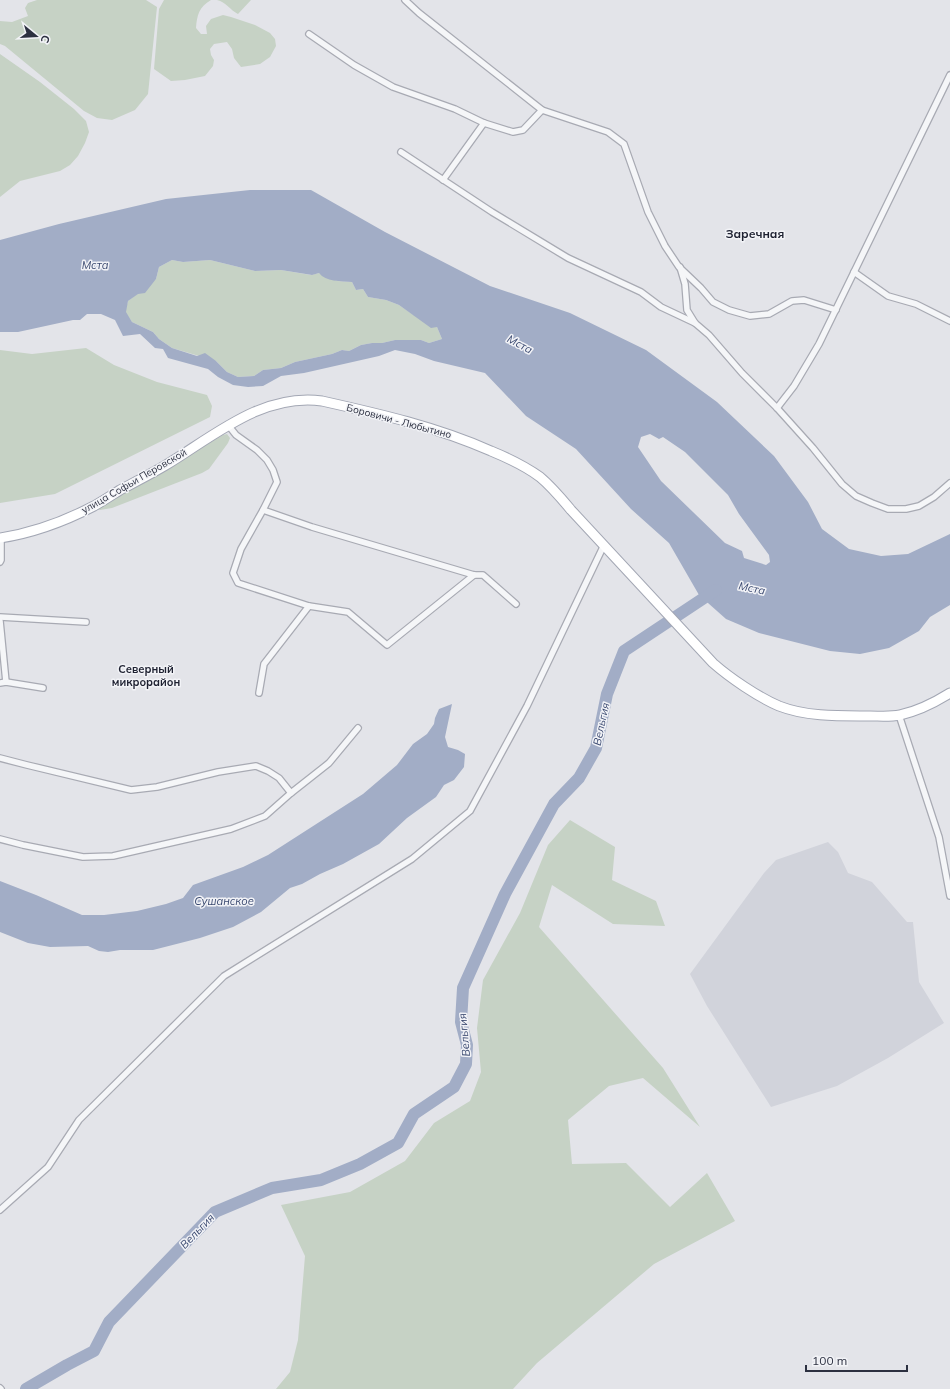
<svg xmlns="http://www.w3.org/2000/svg" width="950" height="1389" viewBox="0 0 950 1389" font-family="Mulish,sans-serif">
  <style>
    .built { fill: #d1d3db }
    .green { fill: #c6d2c5 }
    .water { fill: #a2adc6; fill-rule: evenodd }
    .lines { fill: none; stroke-linecap: round; stroke-linejoin: round }
    .river { stroke: #a2adc6; stroke-width: 12 }
    .minor-casing { stroke: #a8aab3; stroke-width: 8 }
    .primary-casing { stroke: #a3a7b4; stroke-width: 11 }
    .minor { stroke: #f5f6f8; stroke-width: 5.5 }
    .primary { stroke: #fff; stroke-width: 9 }
    .labels { text-anchor: middle; dominant-baseline: central; stroke-width: 3; stroke-linejoin: round; paint-order: stroke }
    .street-label { font-size: 10px; fill: #2c3040; stroke: #f2f3f7 }
    .water-label { font-size: 11px; font-style: italic; fill: #3a4970; stroke: #f2f3f7 }
    .neighbourhood-label { font-size: 11px; font-weight: bold; fill: #1e2131; stroke: #f2f3f7 }
    .quarter-label { font-size: 12px; font-weight: bold; fill: #1e2131; stroke: #f2f3f7 }
  </style>
  <rect width="100%" height="100%" fill="#e3e4e9"/>
  <!-- built -->
  <path class="built" d="M 828,842 L 838,852 L 848,873 L 872,882 L 907,922 L 913,922 L 919,982 L 944,1023 L 888,1058 L 837,1086 L 771,1107 L 707,1006 L 690,974 L 764,873 L 776,860 Z"/>
  <!-- green -->
  <g class="green">
    <path d="M 37,0 L 146,0 L 157,7 L 148,94 L 135,110 L 112,120 L 97,118 L 84,111 L 5,46 L 0,44 L 0,21 L 12,22 L 28,16 L 25,8 L 28,3 Z"/>
    <path d="M 164,0 L 211,0 C 199,7 197,15 196,28 L 201,34 L 207,34 L 206,26 L 211,19 L 223,15 L 231,17 L 255,25 L 270,33 L 275,39 L 276,46 L 270,57 L 260,64 L 241,67 L 234,58 L 232,49 L 227,42 L 214,44 L 210,49 L 211,55 L 214,60 L 213,66 L 205,76 L 185,80 L 171,81 L 154,69 L 159,9 Z"/>
    <path d="M 217,0 L 251,0 L 238,14 C 230,10 226,2 217,0 Z"/>
    <path d="M 0,54 L 40,82 L 74,109 L 86,121 L 89,132 L 85,143 L 78,156 L 70,165 L 60,171 L 20,181 L 0,197 Z"/>
    <path d="M 172,260 L 183,262 L 210,260 L 255,271 L 281,270 L 311,275 L 319,273 L 337,281 L 352,282 L 356,290 L 363,289 L 368,297 L 386,300 L 399,305 L 412,314 L 437,327 L 442,339 L 429,343 L 421,340 L 395,340 L 382,343 L 372,343 L 361,345 L 349,351 L 342,350 L 332,354 L 295,362 L 281,368 L 263,370 L 254,376 L 238,377 L 227,372 L 216,361 L 172,348 L 159,339 L 153,332 L 132,322 L 125,312 L 128,301 L 156,279 L 159,267 Z"/>
    <path d="M 86,348 L 114,365 L 157,382 L 207,395 L 212,406 L 210,417 L 55,494 L 0,503 L 0,350 L 32,354 Z"/>
    <path d="M 227,434 L 230,438 L 228,443 L 209,469 L 202,473 L 112,508 L 100,510 L 96,509 L 223,435 Z"/>
    <path d="M 570,820 L 615,847 L 612,880 L 656,901 L 665,926 L 613,924 L 552,885 L 539,927 L 663,1068 L 700,1127 L 643,1078 L 609,1086 L 568,1120 L 572,1164 L 626,1163 L 670,1207 L 707,1173 L 735,1221 L 654,1264 L 537,1363 L 513,1389 L 276,1389 L 290,1372 L 298,1340 L 305,1256 L 281,1205 L 350,1192 L 405,1161 L 434,1123 L 470,1101 L 481,1072 L 477,1028 L 483,980 L 520,913 L 548,845 Z"/>
  </g>
  <!-- water -->
  <g class="water">
    <path d="M 250,190 L 311,190 L 385,232 L 490,286 L 570,313 L 646,350 L 717,402 L 774,456 L 808,502 L 822,529 L 849,549 L 881,556 L 908,554 L 950,534 L 950,605 L 930,617 L 919,631 L 889,648 L 860,654 L 830,651 L 759,633 L 726,619 L 699,595 L 669,543 L 631,509 L 576,449 L 526,416 L 485,373 L 434,361 L 415,354 L 395,350 L 379,356 L 304,373 L 281,376 L 263,386 L 248,387 L 233,385 L 218,377 L 208,369 L 168,358 L 163,349 L 155,348 L 140,334 L 123,336 L 115,320 L 101,314 L 87,314 L 80,320 L 73,320 L 18,332 L 0,332 L 0,240 L 59,224 L 166,199 ZM 172,260 L 183,262 L 210,260 L 255,271 L 281,270 L 312,275 L 319,273 C 326,282 340,281 352,282 L 356,290 L 363,289 L 368,297 L 386,300 L 399,305 L 431,328 L 437,327 L 442,339 L 429,343 L 421,340 L 395,340 L 382,343 L 372,343 L 361,345 L 349,351 L 342,350 L 332,354 L 295,362 L 281,368 L 263,370 L 254,376 L 238,377 L 227,372 L 216,361 L 205,353 L 197,356 L 172,348 L 159,339 L 153,332 L 132,322 L 126,312 L 128,301 L 138,294 L 145,293 L 156,279 L 159,267 ZM 650,434 L 659,439 L 663,437 L 685,452 L 728,495 L 739,514 L 769,555 L 770,562 L 766,565 L 744,558 L 742,551 L 725,543 L 661,481 L 638,447 L 641,437 Z"/>
    <path d="M 452,704 L 445,737 L 448,747 L 458,750 L 465,754 L 464,767 L 454,780 L 444,785 L 436,797 L 407,818 L 379,844 L 343,864 L 320,874 L 302,884 L 290,888 L 261,912 L 233,927 L 200,938 L 153,950 L 120,950 L 108,952 L 99,951 L 88,946 L 50,947 L 28,943 L 0,932 L 0,881 L 36,895 L 82,915 L 104,915 L 137,911 L 166,904 L 183,898 L 193,885 L 243,867 L 268,855 L 363,794 L 397,765 L 413,744 L 427,734 L 434,724 L 435,718 L 439,709 Z"/>
  </g>
  <g class="lines">
    <!-- river -->
    <path class="river" d="M 26,1389 L 67,1365 L 94,1351 L 109,1322 L 215,1212 L 272,1188 L 321,1180 L 360,1164 L 398,1143 L 414,1114 L 454,1087 L 466,1064 L 467,1045 L 461,1022 L 463,988 L 505,894 L 554,804 L 579,778 L 596,748 L 607,694 L 624,651 L 716,590"/>
    <!-- minor casing -->
    <g class="minor-casing">
      <g id="minor">
        <path d="M 405,0 L 419,13 L 542,110 L 608,132 L 624,144 L 648,212 L 665,246 L 679,267 L 701,288 L 713,302 L 729,310 L 750,316 L 769,314 L 792,301 L 804,300 L 836,310"/>
        <path d="M 309,34 L 354,65 L 393,87 L 455,109 L 484,123 L 513,132 L 523,130 L 542,110"/>
        <path d="M 401,152 L 492,212 L 568,258 L 641,292 L 661,307 L 695,323"/>
        <path d="M 443,180 L 484,123"/>
        <path d="M 680,267 L 685,284 L 687,310 L 695,323 L 709,335 L 742,373 L 777,408 L 813,448 L 842,484 L 856,496 L 872,503 L 888,509 L 906,509 L 919,506 L 934,497 L 950,483"/>
        <path d="M 854,272 L 888,296 L 916,304 L 950,321"/>
        <path d="M 777,408 L 794,386 L 819,344 L 950,75"/>
        <path d="M 228,425 L 236,435 L 257,450 L 267,460 L 273,470 L 277,482 L 263,510 L 241,549 L 233,573 L 238,583 L 309,606"/>
        <path d="M 263,510 L 312,527 L 474,575 L 483,575 L 516,604"/>
        <path d="M 0,562 L 1,560 L 1,538"/>
        <path d="M 0,617 L 86,622"/>
        <path d="M 0,621 L 6,682"/>
        <path d="M 0,683 L 6,682 L 43,688"/>
        <path d="M 259,693 L 264,664 L 309,606 L 348,612 L 387,645 L 474,575"/>
        <path d="M 899,715 L 939,837 L 950,896"/>
        <path d="M 0,758 L 27,765 L 131,790 L 157,787 L 218,772 L 256,766 L 268,771 L 279,778 L 291,793"/>
        <path d="M 0,839 L 23,845 L 83,857 L 113,856 L 231,829 L 265,816 L 291,793 L 329,763 L 358,728"/>
        <path d="M 0,1210 L 48,1167 L 79,1120 L 224,976 L 412,859 L 470,811 L 527,706 L 604,545"/>
        <path d="M 0,1388 L 1,1389"/>
      </g>
    </g>
    <!-- primary casing -->
    <g class="primary-casing">
      <path id="primary" d="M 0,538 C 33,533 65,521 94,506 C 103,501 112,495 120,490 C 135,482 151,474 166,465 C 214,436 262,393 322,401 C 380,414 437,427 491,451 C 508,458 525,466 540,477 C 552,487 561,498 571,510 L 713,663 C 730,678 758,697 779,706 C 807,717 840,716 870,716 C 880,716 890,717 900,715 C 918,711 934,703 950,693"/>
    </g>
    <!-- minor -->
    <use href="#minor" class="minor"/>
    <!-- primary -->
    <use href="#primary" class="primary"/>
  </g>
  <g class="labels">
    <!-- street labels -->
    <g class="street-label">
      <text transform="translate(399 421) rotate(15)">Боровичи - Любытино</text>
      <text transform="translate(134 481) rotate(-30)">улица Софьи Перовской</text>
    </g>
    <!-- water labels -->
    <g class="water-label">
      <text x="95" y="265">Мста</text>
      <text transform="translate(520 344) rotate(28)">Мста</text>
      <text transform="translate(752 588) rotate(12)">Мста</text>
      <text transform="translate(601 724) rotate(-78)">Вельгия</text>
      <text x="224" y="901">Сушанское</text>
      <text transform="translate(464 1035) rotate(-95)">Вельгия</text>
      <text transform="translate(197 1231) rotate(-46)">Вельгия</text>
    </g>
    <!-- neighbourhood labels -->
    <g class="neighbourhood-label">
      <text x="146" y="669">Северный<tspan x="146" dy="13">микрорайон</tspan></text>
    </g>
    <!-- quarter labels -->
    <g class="quarter-label">
      <text x="755" y="233">Заречная</text>
    </g>
  </g>
  <!-- north arrow -->
  <g transform="translate(36 36) rotate(108)" stroke="#f2f3f7" stroke-width="3" paint-order="stroke">
  <path d="M0-3L7 15L0 10L-7 15Z" fill="#2c3040"/>
  <text y="-6" font-size="11" font-weight="bold" text-anchor="middle" fill="#2c3040">С</text>
  </g>
  <!-- scale -->
  <path d="M806 1365v6h101v-6" fill="none" stroke="#2c3040" stroke-width="2"/>
  <text x="812" y="1365" font-size="12" fill="#2c3040" stroke="#f2f3f7" stroke-width="3" paint-order="stroke">100 m</text>
</svg>
